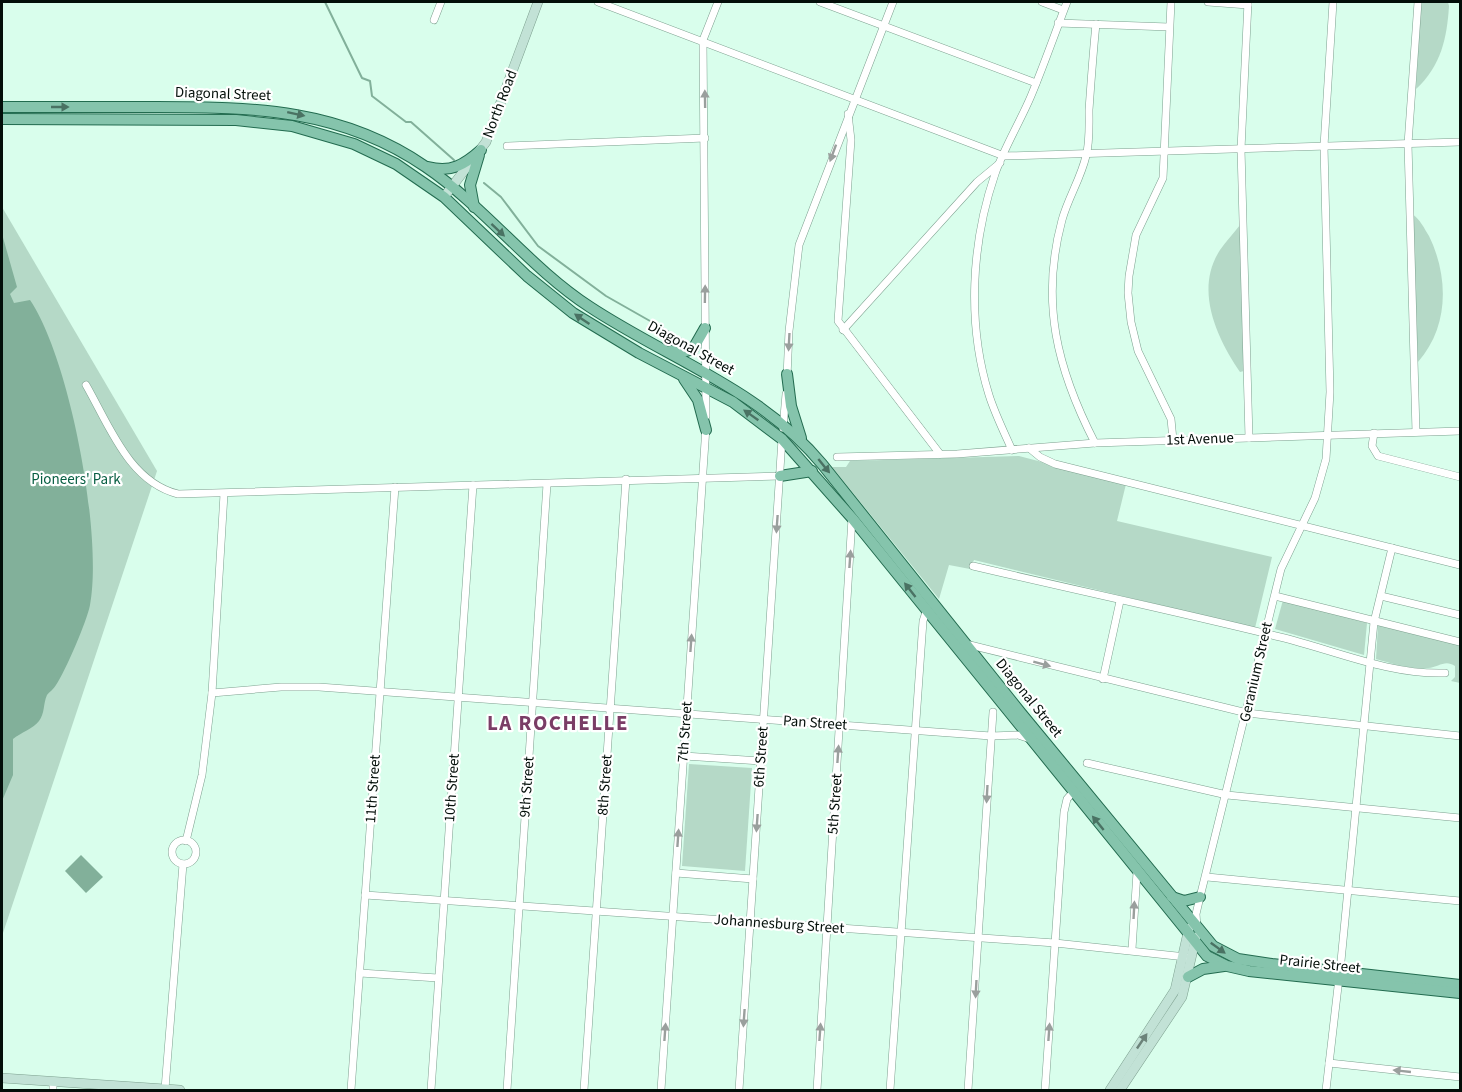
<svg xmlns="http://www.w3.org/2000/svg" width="1462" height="1092" viewBox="0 0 1462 1092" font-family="'Source Sans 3',sans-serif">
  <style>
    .green { fill: #b5d9c7 }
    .water { fill: #82b09a }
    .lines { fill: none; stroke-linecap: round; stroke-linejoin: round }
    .stream { stroke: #82b09a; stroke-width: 2 }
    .street-casing { stroke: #7da08f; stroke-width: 8 }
    .secondary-casing { stroke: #7da08f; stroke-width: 10 }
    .primary-casing { stroke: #226b4f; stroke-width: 12 }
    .street { stroke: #fff; stroke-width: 7 }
    .secondary { stroke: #c2e2d6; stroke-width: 9 }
    .primary { stroke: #85c4ac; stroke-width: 10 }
    .oneway { fill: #9a9f9d }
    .oneway2 { fill: #4a7263 }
    .oneway3 { fill: #6c837a }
    .labels { text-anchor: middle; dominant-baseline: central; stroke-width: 4.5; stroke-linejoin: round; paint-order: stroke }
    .street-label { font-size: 15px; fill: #030e09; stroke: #fff }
    .park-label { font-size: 15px; fill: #075e42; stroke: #fff }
    .district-label { font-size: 21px; font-weight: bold; letter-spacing: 1.5px; fill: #7a3d66; stroke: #fff }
  </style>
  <rect width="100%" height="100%" fill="#d9feec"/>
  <!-- green -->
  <g class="green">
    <path d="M 1421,2 L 1448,2 L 1449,6 C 1447,38 1441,66 1416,89 Z"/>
    <path d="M 2,207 L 157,471 L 2,936 Z"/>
    <path d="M 1412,214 C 1420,219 1424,228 1429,236 C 1449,277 1449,327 1418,362 Z"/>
    <path d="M 1240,225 L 1244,371 L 1240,372 C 1217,338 1194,290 1220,250 C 1226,241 1234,233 1240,225 Z"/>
    <path d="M 1019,456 L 1126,484 L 1117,521 L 1272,557 L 1255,628 L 974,560 L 970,569 L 949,565 L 939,599 L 832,467 L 846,467 L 850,461 Z"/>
    <path d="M 1283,600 L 1367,623 L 1364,655 L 1275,629 Z"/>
    <path d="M 1378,625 L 1460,645 L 1460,683 L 1451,681 L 1455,677 L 1455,666 C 1445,659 1439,667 1428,668 C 1410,669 1393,664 1376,659 Z"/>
    <path d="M 689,764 L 752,768 L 745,871 L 682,866 Z"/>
  </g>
  <!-- water -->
  <g class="water">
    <path d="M 2,234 L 17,287 L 10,294 L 14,303 L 30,300 C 70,359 103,535 90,605 C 87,621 65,672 56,685 C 54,689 49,692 47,695 C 43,704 45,713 39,721 C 34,728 20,733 13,739 L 13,775 L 2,801 Z"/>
    <path d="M 81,855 L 103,877 L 86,893 L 65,871 Z"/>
  </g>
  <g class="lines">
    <!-- stream -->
    <g class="stream">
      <path d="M 325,2 L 362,78 L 370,81 L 372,96 L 406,122 L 411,122 L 454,160"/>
      <path d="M 484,183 L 501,197 L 538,246 L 606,296 L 687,342"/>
    </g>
    <!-- street casing -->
    <g class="street-casing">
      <g id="street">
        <path d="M 598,2 L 1004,156 L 1460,142"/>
        <path d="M 820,2 L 1036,83"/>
        <path d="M 1042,2 L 1063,10"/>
        <path d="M 1171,2 L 1163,178 L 1136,235 L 1129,276 L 1128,293 L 1131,322 L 1138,351 L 1171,419 L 1173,440"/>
        <path d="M 1208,2 L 1248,5"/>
        <path d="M 1248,2 L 1241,149 L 1249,438"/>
        <path d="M 434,20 L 441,2"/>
        <path d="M 1058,23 L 1169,27"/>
        <path d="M 848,114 L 851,140 L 838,321 L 940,454"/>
        <path d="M 507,146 L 705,138"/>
        <path d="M 843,330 L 977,182 L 1000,163"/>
        <path d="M 787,377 L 789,331 L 799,245 L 893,2"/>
        <path d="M 86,385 C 109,425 129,482 178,494 L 780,476"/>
        <path d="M 706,416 L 703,40 L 718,2"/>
        <path d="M 783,428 L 786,394"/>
        <path d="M 1416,432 L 1408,144 L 1418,2"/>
        <path d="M 1374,433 L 1372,446 L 1378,456 L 1460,477"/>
        <path d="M 1095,443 C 1057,369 1040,302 1062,220 C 1068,198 1081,178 1086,156 C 1090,142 1089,125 1089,110 C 1091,82 1093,53 1096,24"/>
        <path d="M 1029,448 L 1040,457 L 1055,464 L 1460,565"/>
        <path d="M 1012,450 C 1004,432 995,414 989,395 C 967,324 971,244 995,174 C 1004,148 1020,122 1031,96 C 1044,65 1055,33 1067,2"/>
        <path d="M 837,457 L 957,454 L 1095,443 L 1460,431"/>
        <path d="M 973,566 C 1075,590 1179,612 1280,637 C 1334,650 1389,675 1445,673"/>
        <path d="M 1275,596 L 1460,642"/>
        <path d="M 1381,596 L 1460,615"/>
        <path d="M 966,644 L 1247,713 L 1460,736"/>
        <path d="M 1103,679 L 1120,601"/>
        <path d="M 212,693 L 281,687 L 319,687 L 991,736 L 1018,735 L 1030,739"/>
        <path d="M 684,756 L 761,761"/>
        <path d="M 1087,763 L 1227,795 L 1460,818"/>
        <circle cx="184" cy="852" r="12"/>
        <path d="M 186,841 L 202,775 L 212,693 L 224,494"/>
        <path d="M 676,873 L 753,879"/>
        <path d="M 1207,877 L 1460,901"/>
        <path d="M 365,895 L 1055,943 L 1186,957"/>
        <path d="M 1197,927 L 1196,914 L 1200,897 L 1281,569 L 1315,498 L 1326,459 L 1330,392 L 1324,146 L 1333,2"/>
        <path d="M 1132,949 L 1137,872"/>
        <path d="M 1341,961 L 1374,622 L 1392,548"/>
        <path d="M 360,973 L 438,978"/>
        <path d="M 1329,1063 L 1460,1077"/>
        <path d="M 165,1089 L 183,864"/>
        <path d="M 53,1090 L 53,1081"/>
        <path d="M 351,1090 L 395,487"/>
        <path d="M 431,1090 L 473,485"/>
        <path d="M 507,1090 L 547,484"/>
        <path d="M 584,1090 L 626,479"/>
        <path d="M 661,1090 L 706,427"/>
        <path d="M 739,1090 L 782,439"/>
        <path d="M 817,1090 L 852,518"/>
        <path d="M 890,1090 L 923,621 L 927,609"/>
        <path d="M 968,1090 L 993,712"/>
        <path d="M 1045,1090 L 1064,812 L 1067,799 L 1074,791"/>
        <path d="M 1326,1090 L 1339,978"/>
      </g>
    </g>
    <!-- secondary casing -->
    <g class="secondary-casing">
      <g id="secondary">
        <path d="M 444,197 L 486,142 L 538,2"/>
        <path d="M 2,1078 L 180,1090"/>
        <path d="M 1110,1090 L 1175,990 L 1189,928"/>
        <path d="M 1120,1090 L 1182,997 L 1196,937"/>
      </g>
    </g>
    <!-- primary casing -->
    <g class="primary-casing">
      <g id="primary">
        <path d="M 2,107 C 53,107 105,107 157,107 C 255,107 342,109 426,167 C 486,208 530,268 590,307 C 669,359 761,390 822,464 L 1021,713 L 1213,946 L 1238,959 L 1272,964 L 1460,985"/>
        <path d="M 2,119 L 236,120 L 292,126 L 354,144 L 396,164 L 444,197 L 527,276 L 573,313 L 639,353 L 733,402 L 782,439 L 852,518 L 1207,956 L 1227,966 L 1249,971 L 1460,993"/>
        <path d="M 428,167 C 451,173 464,165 481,150"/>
        <path d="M 474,207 L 470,185 L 479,155"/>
        <path d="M 671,351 L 683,352 L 693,349 L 705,328"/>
        <path d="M 787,374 L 791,406 L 801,438"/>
        <path d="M 684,379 L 698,400 L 706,430"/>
        <path d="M 780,476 L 812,471"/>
        <path d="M 1172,897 L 1184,901 L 1200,897"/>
        <path d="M 1188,977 L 1203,969 L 1224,966"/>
      </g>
    </g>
    <!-- street -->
    <use href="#street" class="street"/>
    <!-- secondary -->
    <use href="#secondary" class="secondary"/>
    <!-- primary -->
    <use href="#primary" class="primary"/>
  </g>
  <!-- one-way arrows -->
  <defs><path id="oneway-solid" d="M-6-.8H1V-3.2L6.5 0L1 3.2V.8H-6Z" transform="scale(1.5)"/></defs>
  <g class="oneway">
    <use href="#oneway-solid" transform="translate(705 99) rotate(-91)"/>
    <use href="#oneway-solid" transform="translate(833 153) rotate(110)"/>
    <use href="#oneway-solid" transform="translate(705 294) rotate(-89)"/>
    <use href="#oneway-solid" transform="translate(789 342) rotate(93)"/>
    <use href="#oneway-solid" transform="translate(777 524) rotate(94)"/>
    <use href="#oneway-solid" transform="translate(850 559) rotate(-86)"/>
    <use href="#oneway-solid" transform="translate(691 643) rotate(-86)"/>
    <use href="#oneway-solid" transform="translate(1042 664) rotate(15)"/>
    <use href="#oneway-solid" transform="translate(838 754) rotate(-86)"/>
    <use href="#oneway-solid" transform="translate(987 794) rotate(93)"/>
    <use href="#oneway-solid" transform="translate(757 823) rotate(94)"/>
    <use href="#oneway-solid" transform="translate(678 838) rotate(-86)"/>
    <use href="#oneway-solid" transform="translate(1134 910) rotate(-87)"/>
    <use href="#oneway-solid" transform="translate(976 989) rotate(93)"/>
    <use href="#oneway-solid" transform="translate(744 1018) rotate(94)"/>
    <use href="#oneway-solid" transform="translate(665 1032) rotate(-86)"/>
    <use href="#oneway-solid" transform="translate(820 1032) rotate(-86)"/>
    <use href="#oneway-solid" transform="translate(1049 1032) rotate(-86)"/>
    <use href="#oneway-solid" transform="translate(1402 1071) rotate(-174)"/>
  </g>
  <g class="oneway2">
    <use href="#oneway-solid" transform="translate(60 107)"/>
    <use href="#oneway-solid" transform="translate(296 114) rotate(12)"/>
    <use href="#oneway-solid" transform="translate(498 230) rotate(43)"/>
    <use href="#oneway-solid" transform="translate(582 319) rotate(-146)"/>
    <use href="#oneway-solid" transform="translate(751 415) rotate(-145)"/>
    <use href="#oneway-solid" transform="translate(824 466) rotate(51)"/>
    <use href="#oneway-solid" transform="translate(910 590) rotate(-128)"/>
    <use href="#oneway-solid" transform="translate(1098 823) rotate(-129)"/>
    <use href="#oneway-solid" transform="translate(1218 948) rotate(36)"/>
  </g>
  <use class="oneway3" href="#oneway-solid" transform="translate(1142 1041) rotate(-56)"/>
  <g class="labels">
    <!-- street labels -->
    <g class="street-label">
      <text transform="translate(223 94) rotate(2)">Diagonal Street</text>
      <text transform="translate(500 104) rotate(-69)">North Road</text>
      <text transform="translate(691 348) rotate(29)">Diagonal Street</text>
      <text transform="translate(1200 439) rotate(-2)">1st Avenue</text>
      <text transform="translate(1256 672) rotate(-77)">Geranium Street</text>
      <text transform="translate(1029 698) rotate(51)">Diagonal Street</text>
      <text transform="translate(815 723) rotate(4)">Pan Street</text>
      <text transform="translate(685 732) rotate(-86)">7th Street</text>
      <text transform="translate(761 757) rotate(-86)">6th Street</text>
      <text transform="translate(605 785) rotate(-86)">8th Street</text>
      <text transform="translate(527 787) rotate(-86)">9th Street</text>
      <text transform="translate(452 788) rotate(-86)">10th Street</text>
      <text transform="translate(373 789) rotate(-86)">11th Street</text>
      <text transform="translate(835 804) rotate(-86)">5th Street</text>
      <text transform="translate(779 924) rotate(4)">Johannesburg Street</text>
      <text transform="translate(1320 964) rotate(6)">Prairie Street</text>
    </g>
    <!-- park labels -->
    <g class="park-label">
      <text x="76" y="479">Pioneers' Park</text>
    </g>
    <!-- district labels -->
    <g class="district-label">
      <text x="558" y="723">LA ROCHELLE</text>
    </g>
  </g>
  <!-- border -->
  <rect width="1462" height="1092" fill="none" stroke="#030e09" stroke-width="6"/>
</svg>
